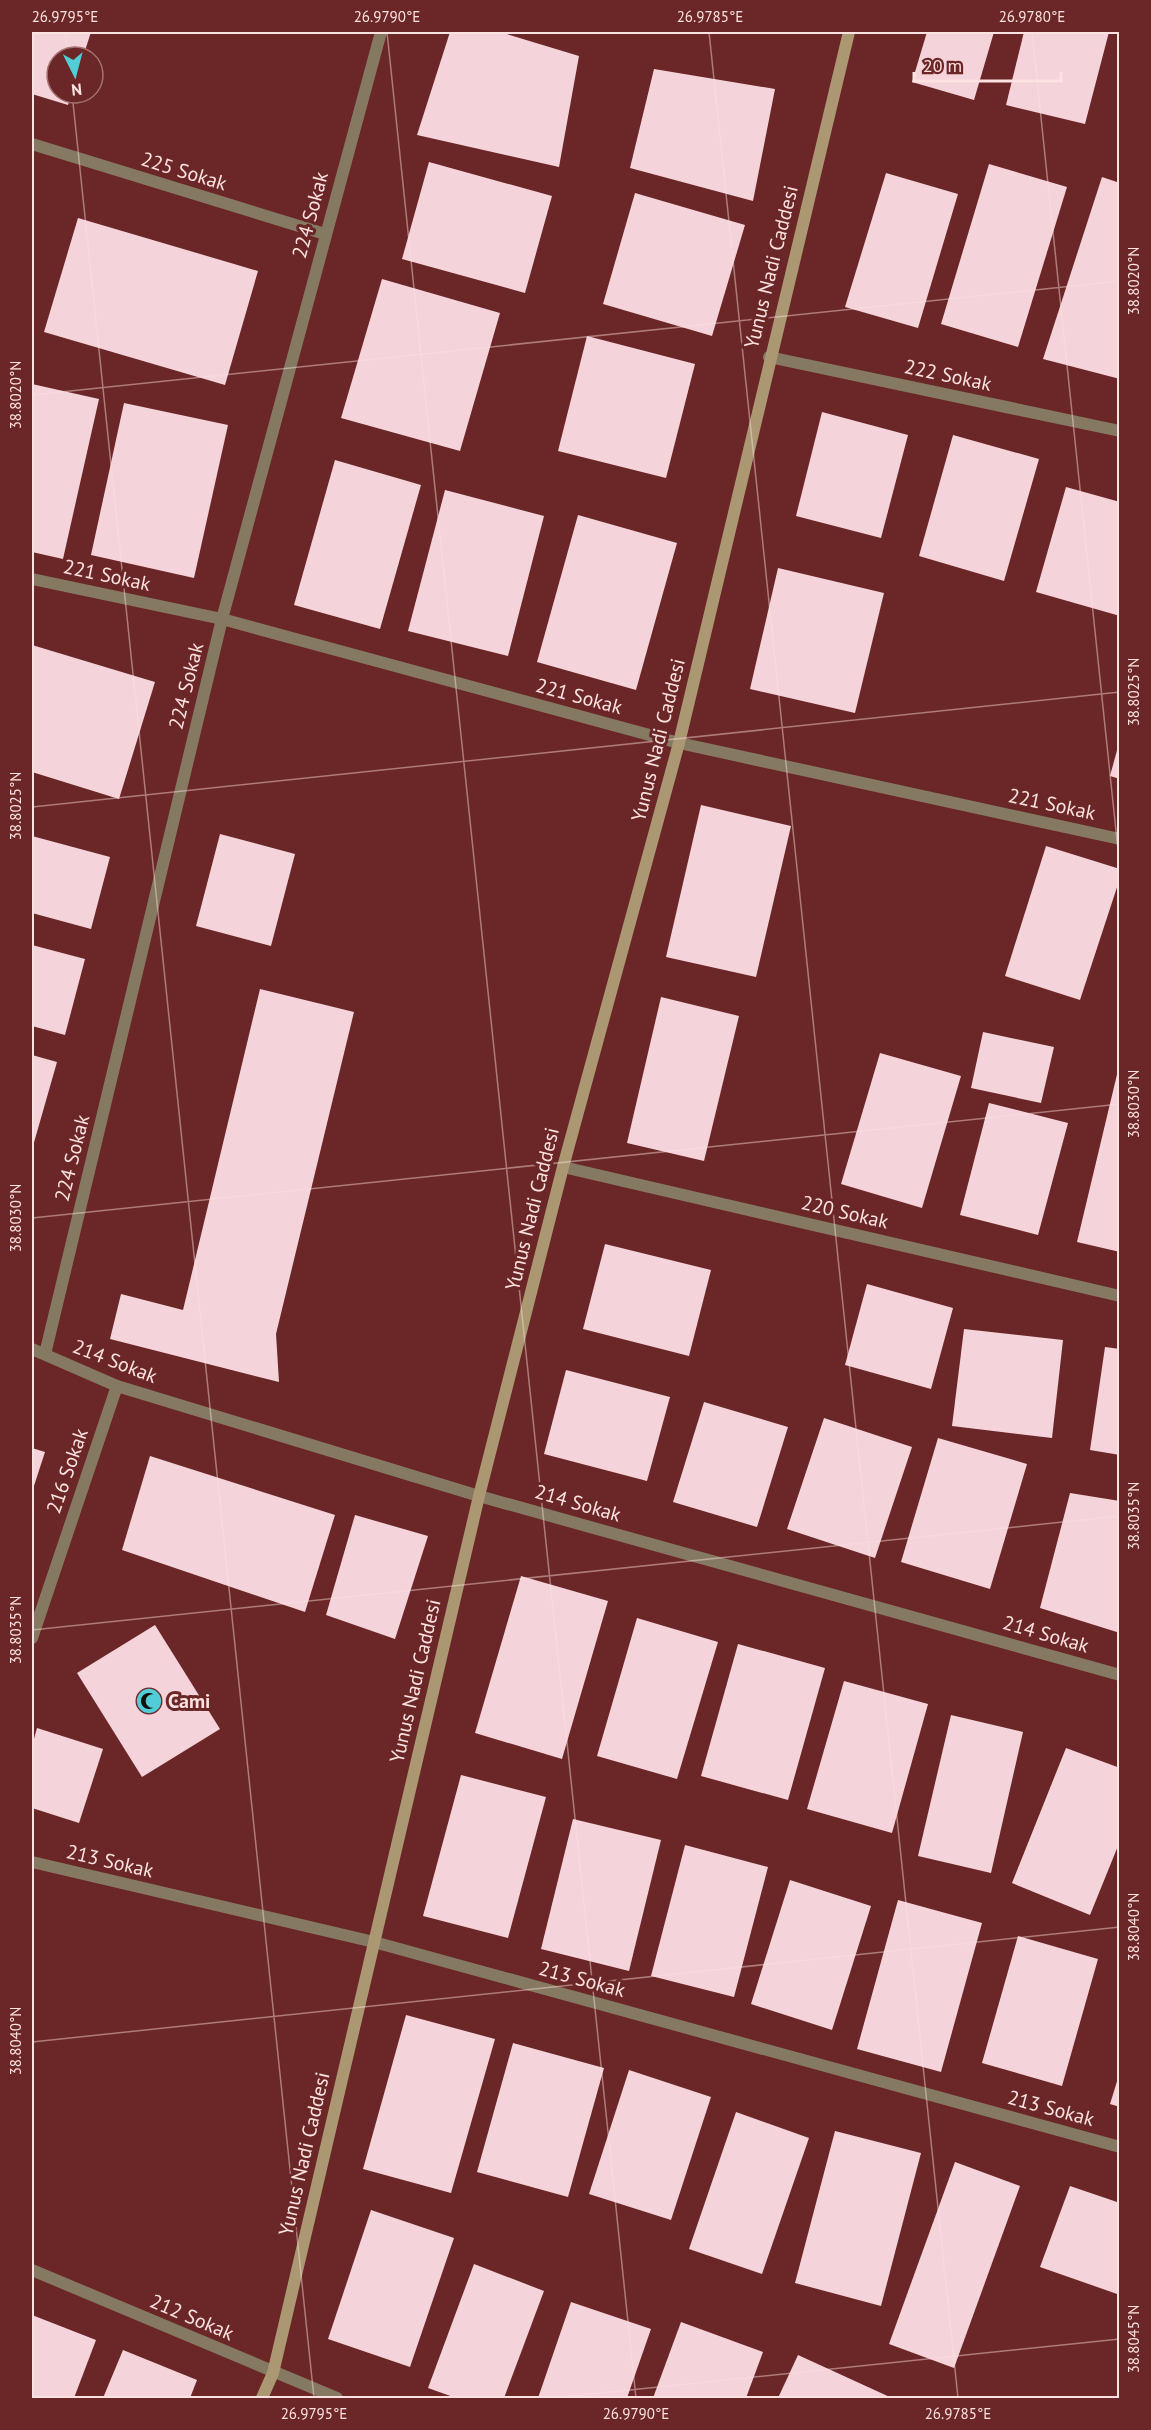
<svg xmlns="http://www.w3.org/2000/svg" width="1151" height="2430" viewBox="0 0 1151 2430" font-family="'PT Sans',sans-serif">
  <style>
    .building { fill: #f5d3da }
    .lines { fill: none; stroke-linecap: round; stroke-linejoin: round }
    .street { stroke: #857962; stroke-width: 12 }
    .secondary { stroke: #ab9873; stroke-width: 12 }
    .ticks { fill: none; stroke: #fce2e0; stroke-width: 1.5; stroke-opacity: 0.45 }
    .labels { text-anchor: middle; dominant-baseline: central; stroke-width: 6; stroke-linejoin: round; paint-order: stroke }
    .street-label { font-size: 20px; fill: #fce2e0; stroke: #6b2727 }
    .poi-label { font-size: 20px; font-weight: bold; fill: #fce2e0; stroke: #6b2727; text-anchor: start }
    .neatline { fill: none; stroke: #fce2e0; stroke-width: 2 }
    .ticks-label { font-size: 15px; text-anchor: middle; fill: #fce2e0 }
  </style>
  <rect width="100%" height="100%" fill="#6b2727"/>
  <!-- building -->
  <g class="building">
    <path d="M 32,32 L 91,32 L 83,57 L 57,57 L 57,93 L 72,93 L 68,105 L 32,94 Z"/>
    <path d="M 450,32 L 500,32 L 579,56 L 559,167 L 417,135 Z"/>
    <path d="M 927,32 L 994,32 L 974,100 L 912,82 Z"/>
    <path d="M 1024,32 L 1109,32 L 1085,124 L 1006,105 Z"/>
    <path d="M 654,69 L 775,89 L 753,201 L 630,168 Z"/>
    <path d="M 429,162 L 552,196 L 525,293 L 402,259 Z"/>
    <path d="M 989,164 L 1067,187 L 1018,347 L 941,324 Z"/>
    <path d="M 886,173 L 958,194 L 918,328 L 845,307 Z"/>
    <path d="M 1102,177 L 1120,183 L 1120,379 L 1043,359 Z"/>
    <path d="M 635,193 L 745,225 L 712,336 L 603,304 Z"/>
    <path d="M 78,218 L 258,271 L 225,385 L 44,332 Z"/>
    <path d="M 382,279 L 500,313 L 460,451 L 341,418 Z"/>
    <path d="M 587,336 L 695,364 L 666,478 L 558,451 Z"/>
    <path d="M 32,384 L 99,399 L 63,559 L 32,552 Z"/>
    <path d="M 124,403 L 228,425 L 194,578 L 91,555 Z"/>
    <path d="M 822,412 L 908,435 L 881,538 L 796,516 Z"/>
    <path d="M 953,435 L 1039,459 L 1004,581 L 919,556 Z"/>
    <path d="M 335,460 L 421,485 L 380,629 L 294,605 Z"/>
    <path d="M 1066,487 L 1120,502 L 1120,616 L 1036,592 Z"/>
    <path d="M 445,490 L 544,516 L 508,656 L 408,631 Z"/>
    <path d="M 578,515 L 677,543 L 636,690 L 537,662 Z"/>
    <path d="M 778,568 L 884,593 L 855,713 L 750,689 Z"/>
    <path d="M 32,645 L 155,682 L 119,799 L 32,772 Z"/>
    <path d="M 1119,743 L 1120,743 L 1120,779 L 1110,776 Z"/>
    <path d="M 701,805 L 791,826 L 756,977 L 666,957 Z"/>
    <path d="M 220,834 L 295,854 L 271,946 L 196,926 Z"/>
    <path d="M 32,836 L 110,857 L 91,929 L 32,913 Z"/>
    <path d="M 1046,846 L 1120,869 L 1120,878 L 1080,1000 L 1005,976 Z"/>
    <path d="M 32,945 L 85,959 L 65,1035 L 32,1026 Z"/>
    <path d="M 260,989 L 354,1012 L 276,1334 L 279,1382 L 110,1339 L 121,1294 L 183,1310 Z"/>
    <path d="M 661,997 L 739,1016 L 704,1161 L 627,1143 Z"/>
    <path d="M 983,1032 L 1054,1047 L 1041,1103 L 971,1088 Z"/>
    <path d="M 880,1053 L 961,1076 L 922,1208 L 841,1184 Z"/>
    <path d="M 32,1055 L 57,1062 L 33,1146 L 32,1145 Z"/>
    <path d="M 1119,1066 L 1120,1066 L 1120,1252 L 1077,1242 Z"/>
    <path d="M 989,1103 L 1068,1123 L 1038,1235 L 960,1215 Z"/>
    <path d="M 605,1244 L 711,1270 L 689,1356 L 583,1329 Z"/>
    <path d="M 867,1284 L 953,1308 L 931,1389 L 845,1365 Z"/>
    <path d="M 964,1329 L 1063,1340 L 1052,1438 L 952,1426 Z"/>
    <path d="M 1105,1347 L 1120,1349 L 1120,1455 L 1090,1450 Z"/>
    <path d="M 566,1370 L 670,1397 L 647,1481 L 544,1454 Z"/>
    <path d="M 704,1402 L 788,1427 L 757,1527 L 673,1502 Z"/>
    <path d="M 824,1418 L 912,1447 L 875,1558 L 787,1529 Z"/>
    <path d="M 938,1438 L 1027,1464 L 990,1589 L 901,1562 Z"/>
    <path d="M 32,1448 L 45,1452 L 32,1492 Z"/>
    <path d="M 150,1456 L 335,1515 L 305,1612 L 122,1550 Z"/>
    <path d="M 1070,1493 L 1120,1501 L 1120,1633 L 1040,1608 Z"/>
    <path d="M 355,1515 L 428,1536 L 395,1639 L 326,1615 Z"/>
    <path d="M 521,1576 L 608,1601 L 562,1759 L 475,1733 Z"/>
    <path d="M 637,1618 L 718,1642 L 677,1779 L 597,1756 Z"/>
    <path d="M 155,1625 L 220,1729 L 142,1777 L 77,1673 Z"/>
    <path d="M 738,1644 L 825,1668 L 788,1800 L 701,1776 Z"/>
    <path d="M 844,1681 L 928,1704 L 892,1833 L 807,1809 Z"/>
    <path d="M 951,1715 L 1023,1732 L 991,1873 L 918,1856 Z"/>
    <path d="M 37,1728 L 103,1749 L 79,1823 L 32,1808 L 32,1746 Z"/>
    <path d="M 1066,1748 L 1120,1768 L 1120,1841 L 1090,1915 L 1012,1883 Z"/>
    <path d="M 461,1775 L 546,1797 L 508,1938 L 423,1916 Z"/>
    <path d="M 573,1819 L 661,1840 L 629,1971 L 541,1949 Z"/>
    <path d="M 685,1845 L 768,1867 L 734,1997 L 651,1976 Z"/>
    <path d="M 790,1880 L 871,1906 L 832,2030 L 751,2004 Z"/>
    <path d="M 898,1900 L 982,1923 L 941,2072 L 857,2049 Z"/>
    <path d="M 1018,1936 L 1098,1959 L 1062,2086 L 982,2063 Z"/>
    <path d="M 406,2015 L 495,2039 L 451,2193 L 363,2169 Z"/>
    <path d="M 513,2043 L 604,2068 L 568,2197 L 477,2172 Z"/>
    <path d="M 629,2070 L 711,2097 L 671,2220 L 589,2194 Z"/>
    <path d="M 1119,2075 L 1120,2075 L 1120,2107 L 1110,2104 Z"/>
    <path d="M 736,2112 L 809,2138 L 762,2274 L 689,2249 Z"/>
    <path d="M 835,2131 L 921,2153 L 881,2306 L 795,2283 Z"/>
    <path d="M 955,2162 L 1020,2186 L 954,2368 L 889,2344 Z"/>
    <path d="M 1070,2186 L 1120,2203 L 1120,2295 L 1040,2267 Z"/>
    <path d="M 371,2210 L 454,2238 L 410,2367 L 328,2339 Z"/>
    <path d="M 474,2264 L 544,2291 L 504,2398 L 456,2398 L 428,2388 Z"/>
    <path d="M 571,2302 L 651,2329 L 627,2398 L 538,2398 Z"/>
    <path d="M 32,2315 L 96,2340 L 74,2398 L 32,2398 Z"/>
    <path d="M 681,2322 L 763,2352 L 746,2398 L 653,2398 Z"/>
    <path d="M 123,2350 L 197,2380 L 190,2398 L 103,2398 Z"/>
    <path d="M 798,2355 L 892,2398 L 778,2398 Z"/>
  </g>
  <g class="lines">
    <!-- street -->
    <g class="street">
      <path d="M 32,144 L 325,234"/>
      <path d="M 769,357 L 1120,431"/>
      <path d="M 32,579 L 222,619 L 679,743 L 1120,839"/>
      <path d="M 563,1167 L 1120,1296"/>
      <path d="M 32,1349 L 117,1386 L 479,1496 L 1120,1675"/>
      <path d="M 45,1354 L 222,619 L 381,32"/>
      <path d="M 32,1638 L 117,1386"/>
      <path d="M 32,1862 L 374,1942 L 1120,2147"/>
      <path d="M 32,2270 L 337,2398"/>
    </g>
    <!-- secondary -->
    <path class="secondary" d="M 262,2398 L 273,2373 L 479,1496 L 563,1167 L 679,743 L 849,32"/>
  </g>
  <!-- ticks -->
  <path class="ticks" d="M 65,32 L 68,57M 387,32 L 636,2398M 709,32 L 958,2398M 1032,32 L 1120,869M 72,93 L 314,2398M 32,395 L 1120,281M 32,807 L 1120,692M 32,1218 L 1120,1104M 32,1630 L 1120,1516M 32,2042 L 1120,1927M 553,2398 L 1120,2339"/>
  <!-- icons -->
  <defs>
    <g id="mosque-disc" transform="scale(1.35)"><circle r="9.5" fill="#52ccd6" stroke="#6b2727"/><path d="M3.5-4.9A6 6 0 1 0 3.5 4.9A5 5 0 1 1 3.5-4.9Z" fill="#111"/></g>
  </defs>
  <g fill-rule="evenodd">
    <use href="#mosque-disc" x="149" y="1701"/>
  </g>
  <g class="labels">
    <!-- street labels -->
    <g class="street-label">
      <text transform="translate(184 171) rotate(17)">225 Sokak</text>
      <text transform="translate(310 215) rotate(-75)">224 Sokak</text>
      <text transform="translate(771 267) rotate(-76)">Yunus Nadi Caddesi</text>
      <text transform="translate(948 375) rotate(12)">222 Sokak</text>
      <text transform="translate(107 575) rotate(12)">221 Sokak</text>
      <text transform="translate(186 686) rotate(-76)">224 Sokak</text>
      <text transform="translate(579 696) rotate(15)">221 Sokak</text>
      <text transform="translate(658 740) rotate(-76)">Yunus Nadi Caddesi</text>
      <text transform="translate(1052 804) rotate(12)">221 Sokak</text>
      <text transform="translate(72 1158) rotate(-76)">224 Sokak</text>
      <text transform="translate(532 1209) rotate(-76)">Yunus Nadi Caddesi</text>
      <text transform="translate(845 1212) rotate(13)">220 Sokak</text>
      <text transform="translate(115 1361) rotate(21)">214 Sokak</text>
      <text transform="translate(67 1471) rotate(-71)">216 Sokak</text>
      <text transform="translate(578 1503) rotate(16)">214 Sokak</text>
      <text transform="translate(1046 1634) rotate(16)">214 Sokak</text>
      <text transform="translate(415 1681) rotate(-77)">Yunus Nadi Caddesi</text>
      <text transform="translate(110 1861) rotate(13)">213 Sokak</text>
      <text transform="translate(582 1979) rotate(15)">213 Sokak</text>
      <text transform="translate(1051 2108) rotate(15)">213 Sokak</text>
      <text transform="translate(304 2154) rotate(-77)">Yunus Nadi Caddesi</text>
      <text transform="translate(192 2317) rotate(23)">212 Sokak</text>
    </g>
    <!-- poi labels -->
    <g class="poi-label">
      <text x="168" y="1701">Cami</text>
    </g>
  </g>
  <!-- border -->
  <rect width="1151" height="2430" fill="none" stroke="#6b2727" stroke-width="66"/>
  <!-- north arrow -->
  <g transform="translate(75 75) rotate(174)"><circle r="28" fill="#6b2727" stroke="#a57271" stroke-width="1.5"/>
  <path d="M0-4.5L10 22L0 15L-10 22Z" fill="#52ccd6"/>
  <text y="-9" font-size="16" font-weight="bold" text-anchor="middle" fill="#fce2e0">N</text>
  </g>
  <!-- scale -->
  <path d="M914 72v9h147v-9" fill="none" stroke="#fce2e0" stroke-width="3"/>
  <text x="923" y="72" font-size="18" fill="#fce2e0" stroke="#6b2727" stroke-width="4.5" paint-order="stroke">20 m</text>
  <rect x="33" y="33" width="1085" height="2364" class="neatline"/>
  <g class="ticks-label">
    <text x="65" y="22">26.9795°E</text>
    <text x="387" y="22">26.9790°E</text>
    <text x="710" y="22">26.9785°E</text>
    <text x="1032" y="22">26.9780°E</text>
    <text transform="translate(1134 281) rotate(-90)" y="5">38.8020°N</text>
    <text transform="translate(16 395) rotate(-90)" y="5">38.8020°N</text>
    <text transform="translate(1134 692) rotate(-90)" y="5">38.8025°N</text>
    <text transform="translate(16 806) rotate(-90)" y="5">38.8025°N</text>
    <text transform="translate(1134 1104) rotate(-90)" y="5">38.8030°N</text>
    <text transform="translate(16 1218) rotate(-90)" y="5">38.8030°N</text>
    <text transform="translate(1134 1516) rotate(-90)" y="5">38.8035°N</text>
    <text transform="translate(16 1630) rotate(-90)" y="5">38.8035°N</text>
    <text transform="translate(1134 1927) rotate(-90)" y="5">38.8040°N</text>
    <text transform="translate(16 2041) rotate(-90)" y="5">38.8040°N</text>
    <text transform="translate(1134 2339) rotate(-90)" y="5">38.8045°N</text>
    <text x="314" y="2419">26.9795°E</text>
    <text x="636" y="2419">26.9790°E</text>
    <text x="958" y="2419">26.9785°E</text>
  </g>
</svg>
